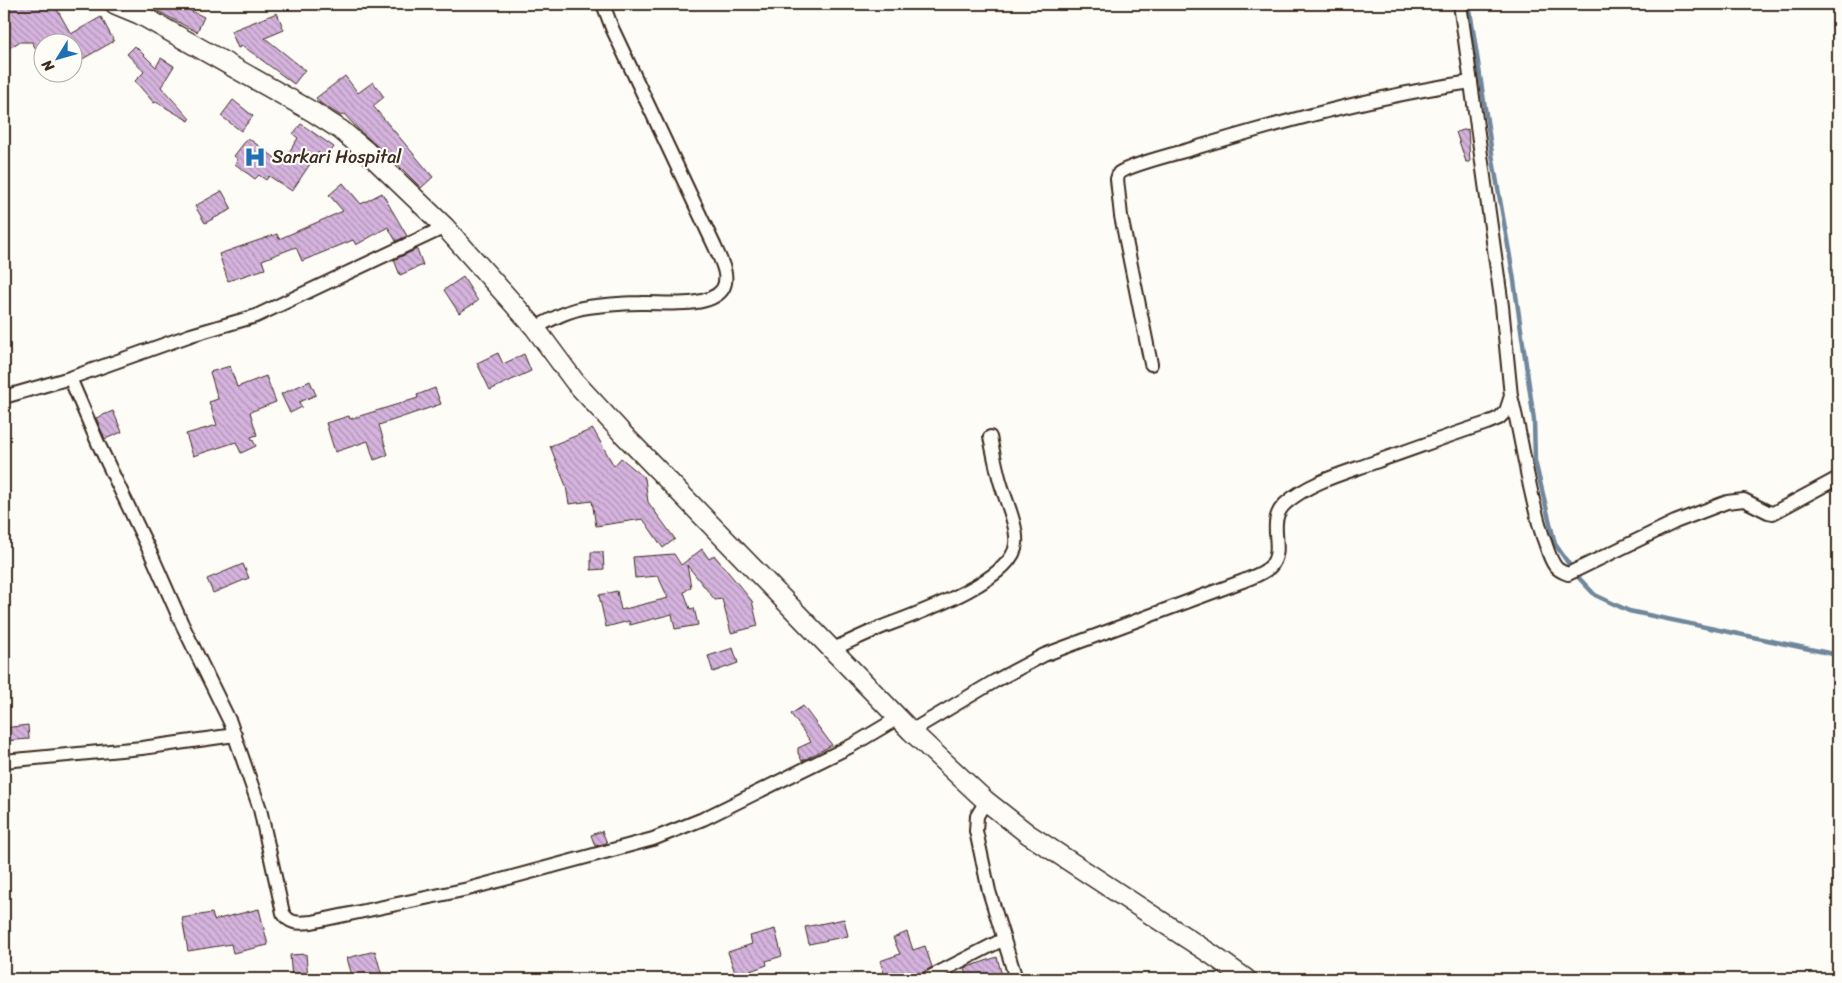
<svg xmlns="http://www.w3.org/2000/svg" width="1842" height="983" viewBox="0 0 1842 983" font-family="Sriracha,sans-serif">
  <style>
    .lines { fill: none; stroke-linecap: round; stroke-linejoin: round }
    .stream { stroke: #70879b; stroke-width: 4.5 }
    .building { fill: url(#building-back-hatch); stroke: #3b2a1e }
    .minor-casing { stroke: #3b2a1e; stroke-width: 16 }
    .secondary-casing { stroke: #3b2a1e; stroke-width: 22 }
    .minor { stroke: #fdfcf7; stroke-width: 12 }
    .secondary { stroke: #fdfcf7; stroke-width: 19 }
    .labels { text-anchor: middle; dominant-baseline: central; stroke-width: 4.5; stroke-linejoin: round; paint-order: stroke }
    .poi-label { font-size: 18px; fill: #3b2a1e; stroke: #fdfcf7; text-anchor: start }
  </style>
  <defs>
    <pattern id="building-back-hatch" width="6" height="6" patternUnits="userSpaceOnUse" patternTransform="scale(1.25)"><rect width="6" height="6" fill="#d5b3de"/><path d="M-1 5l2 2M0 0l6 6M5-1l2 2" fill="none" stroke="#ae92b3"/></pattern>
  </defs>
  <rect width="100%" height="100%" fill="#fdfcf7"/>
  <filter id="ink" filterUnits="userSpaceOnUse"><feTurbulence type="fractalNoise" baseFrequency=".02" numOctaves="2"/><feDisplacementMap in="SourceGraphic" scale="10" xChannelSelector="R" yChannelSelector="G"/><feConvolveMatrix kernelMatrix="1 2 1 2 8 2 1 2 1" color-interpolation-filters="sRGB"/></filter>
  <g filter="url(#ink)">
    <g class="lines">
      <!-- stream -->
      <path class="stream" d="M 1469,4 L 1493,160 L 1513,274 L 1534,420 L 1535,461 L 1555,544 L 1578,577 L 1595,595 L 1629,611 L 1838,655"/>
    </g>
    <!-- building -->
    <g class="building">
      <path d="M 4,4 L 54,4 L 71,34 L 101,17 L 114,41 L 72,65 L 72,42 L 42,42 L 42,60 L 32,42 L 19,42 L 4,51 Z"/>
      <path d="M 144,4 L 177,4 L 204,17 L 197,32 Z"/>
      <path d="M 277,13 L 284,30 L 265,38 L 305,70 L 294,84 L 243,46 L 238,48 L 231,31 Z"/>
      <path d="M 135,46 L 156,67 L 161,58 L 174,66 L 161,87 L 190,119 L 189,121 L 156,102 L 154,103 L 135,81 L 144,72 L 127,54 Z"/>
      <path d="M 345,76 L 358,93 L 373,82 L 384,97 L 373,106 L 433,177 L 421,188 L 392,159 L 383,146 L 380,149 L 357,128 L 344,114 L 341,116 L 320,103 L 316,98 Z"/>
      <path d="M 233,100 L 253,116 L 241,131 L 221,116 Z"/>
      <path d="M 301,124 L 334,147 L 326,158 L 318,152 L 292,191 L 269,176 L 266,180 L 259,175 L 255,179 L 235,164 L 238,159 L 234,156 L 248,138 L 282,163 L 298,138 L 293,134 Z"/>
      <path d="M 1468,129 L 1470,162 L 1466,162 L 1456,132 Z"/>
      <path d="M 343,183 L 361,204 L 382,193 L 407,236 L 396,241 L 388,227 L 356,245 L 353,240 L 302,261 L 296,247 L 262,260 L 265,269 L 228,281 L 219,254 L 277,234 L 279,239 L 343,211 L 329,195 Z"/>
      <path d="M 222,191 L 232,209 L 205,223 L 195,206 Z"/>
      <path d="M 417,249 L 423,265 L 400,275 L 394,260 Z"/>
      <path d="M 463,277 L 478,301 L 459,313 L 444,290 Z"/>
      <path d="M 498,353 L 503,364 L 524,354 L 531,371 L 490,390 L 477,363 Z"/>
      <path d="M 230,366 L 237,387 L 266,376 L 276,402 L 250,412 L 257,435 L 251,437 L 256,446 L 241,453 L 236,442 L 193,456 L 186,434 L 217,425 L 209,402 L 218,399 L 210,372 Z"/>
      <path d="M 310,381 L 316,395 L 299,402 L 302,407 L 290,413 L 281,394 Z"/>
      <path d="M 435,388 L 441,404 L 379,425 L 388,455 L 374,460 L 368,441 L 335,452 L 326,423 L 349,416 L 350,419 L 418,398 L 417,395 Z"/>
      <path d="M 113,411 L 122,432 L 105,439 L 96,418 Z"/>
      <path d="M 593,429 L 614,466 L 621,458 L 645,478 L 648,502 L 675,539 L 663,548 L 643,519 L 596,526 L 592,501 L 569,504 L 566,486 L 550,446 Z"/>
      <path d="M 702,549 L 709,559 L 714,555 L 752,601 L 758,626 L 731,633 L 722,599 L 715,600 L 687,565 L 691,587 L 684,592 L 690,609 L 694,608 L 698,625 L 675,629 L 672,614 L 630,625 L 629,621 L 606,627 L 599,595 L 617,591 L 621,610 L 668,598 L 658,576 L 635,578 L 633,557 L 674,554 L 681,565 Z"/>
      <path d="M 591,552 L 603,552 L 604,569 L 591,570 Z"/>
      <path d="M 243,564 L 249,578 L 213,593 L 207,579 Z"/>
      <path d="M 733,648 L 738,663 L 713,672 L 708,656 Z"/>
      <path d="M 803,706 L 832,745 L 802,761 L 798,753 L 798,748 L 811,742 L 791,714 Z"/>
      <path d="M 28,725 L 29,739 L 4,741 L 4,728 Z"/>
      <path d="M 602,831 L 607,843 L 595,846 L 591,835 Z"/>
      <path d="M 259,909 L 268,945 L 233,953 L 231,944 L 188,951 L 182,918 L 212,913 L 214,920 Z"/>
      <path d="M 844,919 L 848,936 L 809,944 L 805,927 Z"/>
      <path d="M 775,929 L 782,956 L 766,961 L 767,965 L 736,976 L 728,952 L 752,944 L 750,936 Z"/>
      <path d="M 907,932 L 913,950 L 925,946 L 932,967 L 913,979 L 886,979 L 880,961 L 900,954 L 893,938 Z"/>
      <path d="M 375,951 L 383,979 L 353,979 L 347,958 Z"/>
      <path d="M 306,954 L 308,979 L 292,979 L 290,955 Z"/>
      <path d="M 997,957 L 1003,979 L 968,979 L 965,968 Z"/>
    </g>
    <g class="lines">
      <!-- minor casing -->
      <g class="minor-casing">
        <g id="minor">
          <path d="M 535,328 C 552,319 568,310 588,307 C 605,305 623,303 641,303 C 662,302 707,309 722,290 C 731,277 720,259 715,247 L 612,28 L 603,4"/>
          <path d="M 1151,364 L 1121,216 L 1117,179 L 1119,173 C 1130,165 1173,154 1188,150 C 1281,122 1375,96 1471,82"/>
          <path d="M 70,378 L 98,443 L 152,556 L 182,624 L 230,722 L 260,809 L 283,913 C 290,925 300,923 312,922 L 468,889 L 653,839 L 703,819 L 851,746 L 898,718"/>
          <path d="M 1511,396 C 1523,443 1528,491 1543,537 C 1547,547 1549,558 1555,566 C 1558,570 1562,572 1568,574 L 1675,522 L 1727,502 L 1744,500 L 1768,512 L 1773,513 L 1838,478"/>
          <path d="M 4,397 L 70,378 L 191,335 L 256,316 L 445,227"/>
          <path d="M 833,649 C 849,642 865,634 882,627 C 913,615 1013,581 1016,544 C 1018,526 1005,499 1000,481 C 996,467 993,451 990,437"/>
          <path d="M 911,731 L 995,681 L 1044,655 L 1243,581 C 1252,577 1263,574 1270,567 C 1287,549 1264,522 1286,503 C 1310,482 1345,473 1375,462 C 1413,449 1450,435 1487,423 L 1499,418 L 1506,411 L 1511,396 L 1502,306 L 1460,4"/>
          <path d="M 4,761 L 142,748 L 235,735"/>
          <path d="M 986,801 L 977,816 L 976,831 L 989,891 L 1016,979"/>
          <path d="M 926,979 L 1004,939"/>
        </g>
      </g>
      <!-- secondary casing -->
      <g class="secondary-casing">
        <path id="secondary" d="M 115,4 L 139,14 L 313,112 L 341,130 L 366,151 L 445,227 L 535,328 L 575,382 L 623,434 L 911,731 L 986,801 L 1028,834 L 1211,954 L 1246,979"/>
      </g>
      <!-- minor -->
      <use href="#minor" class="minor"/>
      <!-- secondary -->
      <use href="#secondary" class="secondary"/>
    </g>
  </g>
  <!-- icons -->
  <defs>
    <g id="hospital-bare" transform="scale(1.725)"><path d="M-5-5h3v3.5h4V-5h3V5h-3V1.5h-4V5h-3Z" fill="#1f6fb2" stroke="#fdfcf7" stroke-width="2.5" paint-order="stroke"/></g>
  </defs>
  <g fill-rule="evenodd">
    <use href="#hospital-bare" x="255" y="157"/>
  </g>
  <g class="labels">
    <!-- poi labels -->
    <g class="poi-label">
      <text x="272" y="157">Sarkari Hospital</text>
    </g>
  </g>
  <!-- margin -->
  <rect width="1842" height="983" fill="none" stroke="#fdfcf7" stroke-width="20"/>
  <rect x="10" y="10" width="1822" height="963" fill="none" stroke="#3b2a1e" stroke-width="2" filter="url(#ink)"/>
  <!-- north arrow -->
  <g transform="translate(58 58) rotate(233)"><circle r="24" fill="#fdfcf7" stroke="#afa8a0"/>
  <path d="M0-4L9 19L0 12L-9 19Z" fill="#1f6fb2"/>
  <text y="-8" font-size="14" font-weight="bold" text-anchor="middle" fill="#3b2a1e">N</text>
  </g>
</svg>
